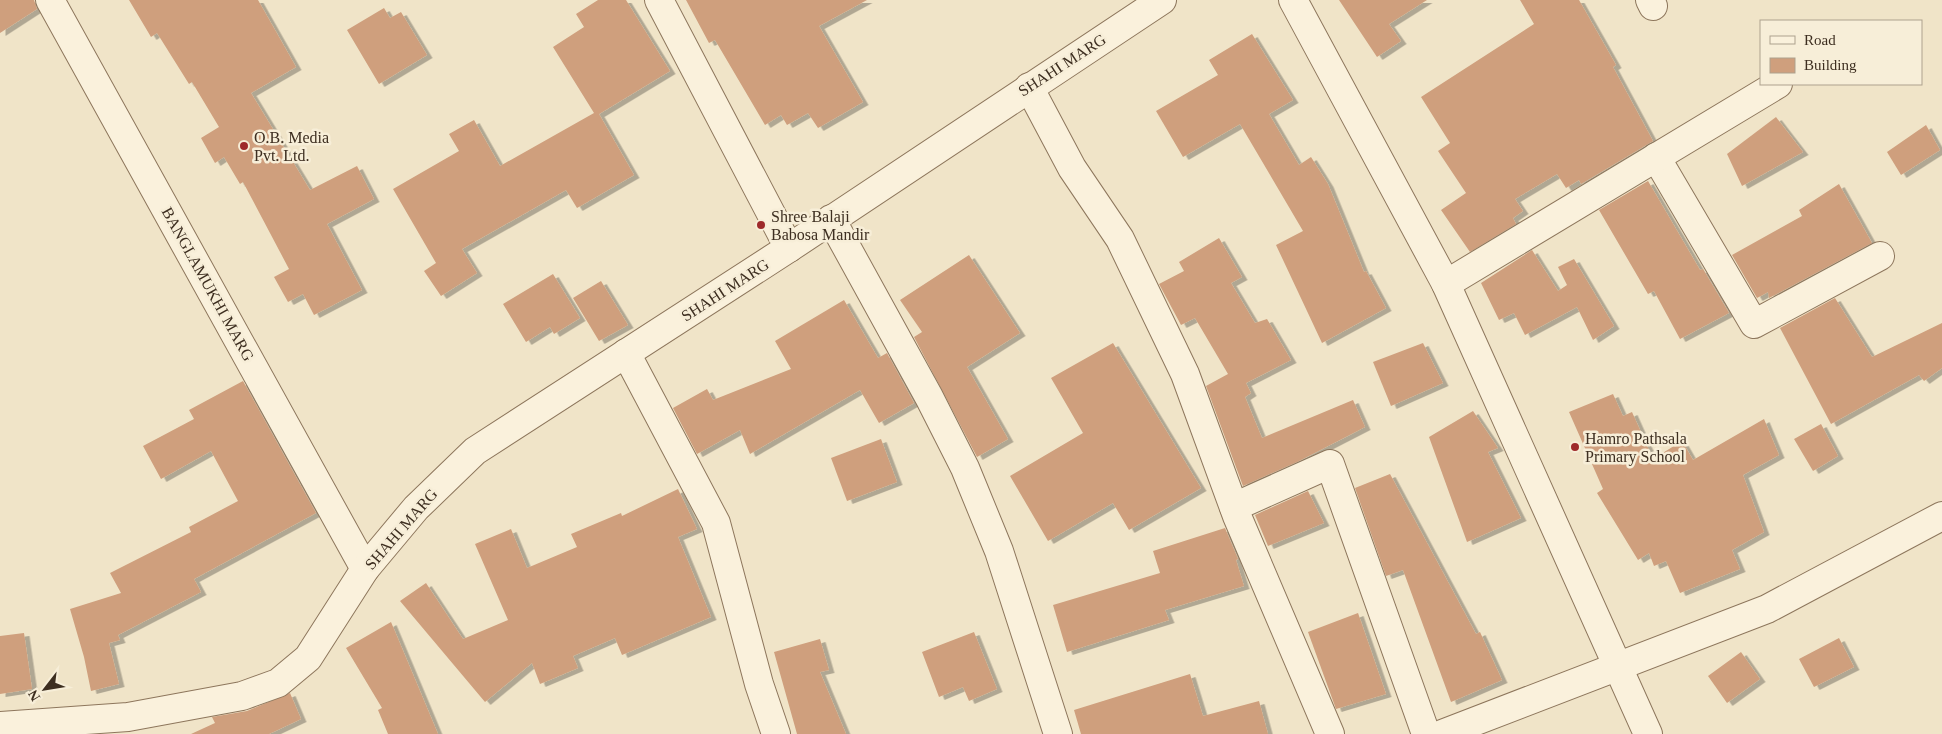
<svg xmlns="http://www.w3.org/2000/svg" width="1942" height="734" viewBox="0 0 1942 734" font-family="'Times New Roman',serif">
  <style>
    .building { fill: #cf9f7d; filter: url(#shadow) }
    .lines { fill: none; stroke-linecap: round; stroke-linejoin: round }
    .minor-casing { stroke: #8d765c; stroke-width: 30 }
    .minor { stroke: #faf1dc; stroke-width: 28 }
    .poi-dot { fill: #9e2a2b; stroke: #f7eed8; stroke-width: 2 }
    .labels { text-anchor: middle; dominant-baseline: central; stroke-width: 5; stroke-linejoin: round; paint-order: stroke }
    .street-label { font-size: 16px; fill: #3d2e20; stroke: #f7eed8 }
    .poi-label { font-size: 16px; fill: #3d2e20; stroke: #f7eed8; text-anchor: start }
  </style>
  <defs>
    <filter id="shadow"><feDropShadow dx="5.5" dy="3" stdDeviation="0" flood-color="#0004"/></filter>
  </defs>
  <rect width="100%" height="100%" fill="#f0e4c8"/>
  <!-- building -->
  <g class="building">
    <path d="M 0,0 L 34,0 L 37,9 L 0,33 Z"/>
    <path d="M 129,0 L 258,0 L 296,67 L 251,93 L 310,190 L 357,166 L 374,199 L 327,224 L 362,290 L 314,315 L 303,294 L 288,302 L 274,277 L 289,269 L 243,182 L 240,184 L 224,157 L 215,163 L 201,138 L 219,127 L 192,82 L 189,84 L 157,33 L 151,37 Z"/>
    <path d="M 598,0 L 626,0 L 670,71 L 599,114 L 634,175 L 577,208 L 566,190 L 462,249 L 477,273 L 441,296 L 424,271 L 436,263 L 393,189 L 459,151 L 449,134 L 474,120 L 500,166 L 594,113 L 553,47 L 584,27 L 576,14 Z"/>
    <path d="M 686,0 L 867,0 L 819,26 L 863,102 L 818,128 L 808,113 L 787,125 L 781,115 L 765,125 L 715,40 L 709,43 Z"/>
    <path d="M 1339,0 L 1427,0 L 1389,24 L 1401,41 L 1377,57 Z"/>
    <path d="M 1520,0 L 1579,0 L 1616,65 L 1613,67 L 1653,141 L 1581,184 L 1579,180 L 1566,188 L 1557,174 L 1515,199 L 1523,211 L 1513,218 L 1516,224 L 1470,252 L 1441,210 L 1466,193 L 1438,151 L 1450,143 L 1421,97 L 1534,24 Z"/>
    <path d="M 384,8 L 390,18 L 401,12 L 427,55 L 379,84 L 347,30 Z"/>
    <path d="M 1252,34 L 1293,100 L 1269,114 L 1299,165 L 1311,157 L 1328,184 L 1364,272 L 1366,271 L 1386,308 L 1322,343 L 1276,245 L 1303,231 L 1240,124 L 1183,157 L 1156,111 L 1218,75 L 1209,60 Z"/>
    <path d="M 1776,117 L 1803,152 L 1742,186 L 1727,154 Z"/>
    <path d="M 1926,125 L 1940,150 L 1901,175 L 1887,152 Z"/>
    <path d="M 1648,181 L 1700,270 L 1703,269 L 1729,313 L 1680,339 L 1654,291 L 1648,294 L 1599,210 Z"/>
    <path d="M 1839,184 L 1872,243 L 1769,298 L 1768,292 L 1757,298 L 1732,255 L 1802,216 L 1799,210 Z"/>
    <path d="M 1219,238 L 1242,277 L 1231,283 L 1255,323 L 1267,319 L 1291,360 L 1246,383 L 1251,393 L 1245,397 L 1262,438 L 1353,400 L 1365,427 L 1297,462 L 1243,486 L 1206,386 L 1228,374 L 1195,318 L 1181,325 L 1159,284 L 1184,271 L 1179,262 Z"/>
    <path d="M 1532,250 L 1558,291 L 1567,285 L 1558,267 L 1574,259 L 1614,326 L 1593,340 L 1577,307 L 1525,335 L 1514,313 L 1499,320 L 1481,283 Z"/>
    <path d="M 969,255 L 1020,333 L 967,367 L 1008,439 L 977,457 L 914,337 L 922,332 L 900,300 Z"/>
    <path d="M 553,274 L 580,318 L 554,334 L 550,327 L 526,342 L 503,304 Z"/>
    <path d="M 601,281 L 628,325 L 599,341 L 573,298 Z"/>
    <path d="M 1835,298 L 1872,357 L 1942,323 L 1942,368 L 1924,381 L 1919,375 L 1831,424 L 1780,328 Z"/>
    <path d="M 844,300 L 878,358 L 887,353 L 914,403 L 879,423 L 860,390 L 750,454 L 740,430 L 697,454 L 673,408 L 707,389 L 713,400 L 791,369 L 775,341 Z"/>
    <path d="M 1113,343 L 1201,488 L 1129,530 L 1113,503 L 1048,541 L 1010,476 L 1083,433 L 1051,378 Z"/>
    <path d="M 1423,343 L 1443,383 L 1391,406 L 1373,362 Z"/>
    <path d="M 243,381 L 316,513 L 194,579 L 201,592 L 118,635 L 120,640 L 109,643 L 119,684 L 91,691 L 84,657 L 70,609 L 121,593 L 110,573 L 191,532 L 189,527 L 238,501 L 211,451 L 161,479 L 143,446 L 194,419 L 189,410 Z"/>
    <path d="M 1613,394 L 1623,416 L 1632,412 L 1653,459 L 1682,441 L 1693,460 L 1764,419 L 1779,455 L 1743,475 L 1764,532 L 1732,550 L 1740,569 L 1680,593 L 1666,561 L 1654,566 L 1649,553 L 1638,560 L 1597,493 L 1603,489 L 1569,412 Z"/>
    <path d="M 1473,411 L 1498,448 L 1488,452 L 1521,518 L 1467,542 L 1429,437 Z"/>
    <path d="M 1821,424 L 1838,456 L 1813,471 L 1794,439 Z"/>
    <path d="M 881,439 L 897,482 L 847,501 L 831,458 Z"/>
    <path d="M 1390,474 L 1476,634 L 1480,632 L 1502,680 L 1451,702 L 1403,570 L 1386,576 L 1355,488 Z"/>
    <path d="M 678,489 L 697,529 L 678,537 L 711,617 L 622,655 L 615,638 L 573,656 L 578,668 L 540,684 L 532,663 L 485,702 L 400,601 L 426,583 L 463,639 L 508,620 L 475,544 L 511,529 L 527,568 L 577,547 L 571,534 L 621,513 L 622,516 Z"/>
    <path d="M 1308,491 L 1324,523 L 1268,546 L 1255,515 Z"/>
    <path d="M 1225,528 L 1238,559 L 1236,560 L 1244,586 L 1165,610 L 1169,620 L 1067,652 L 1053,605 L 1160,573 L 1153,551 Z"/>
    <path d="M 1358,613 L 1386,694 L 1336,709 L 1308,632 Z"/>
    <path d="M 391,622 L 438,734 L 388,734 L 378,710 L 382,708 L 346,648 Z"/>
    <path d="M 974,632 L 997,689 L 969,701 L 963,687 L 939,697 L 922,652 Z"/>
    <path d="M 24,633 L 32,689 L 0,694 L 0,636 Z"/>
    <path d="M 1839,638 L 1854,667 L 1814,687 L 1799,659 Z"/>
    <path d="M 820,639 L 829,670 L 820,672 L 846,734 L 797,734 L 774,652 Z"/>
    <path d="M 1741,652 L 1760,679 L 1727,703 L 1708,676 Z"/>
    <path d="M 1190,674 L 1203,716 L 1259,701 L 1268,734 L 1081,734 L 1074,710 Z"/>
    <path d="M 290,693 L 301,719 L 269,734 L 191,734 L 215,723 L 212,717 L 247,711 Z"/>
  </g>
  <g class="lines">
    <!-- minor casing -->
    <g class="minor-casing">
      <g id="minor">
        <path d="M 50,0 L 365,569"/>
        <path d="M 659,0 L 789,248"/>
        <path d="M 1293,0 L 1446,284 L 1648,734"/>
        <path d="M 1650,0 L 1653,6"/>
        <path d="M 1029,87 L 1072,168 L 1120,239 L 1185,374 L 1237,516 L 1330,734"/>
        <path d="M 1656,157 L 1754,324 L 1880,256"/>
        <path d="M 831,219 L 929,397 L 965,468 L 999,551 L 1058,734"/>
        <path d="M 1446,284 L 1778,84"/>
        <path d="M 626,353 L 716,523 L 759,684 L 776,734"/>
        <path d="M 1234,507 L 1330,464 L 1426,734"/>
        <path d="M 0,726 L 128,717 L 242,696 L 278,683 L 308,658 L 365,569 L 416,508 L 475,451 L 789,248 L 1162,0"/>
        <path d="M 1442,734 L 1767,609 L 1942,516"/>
      </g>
    </g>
    <!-- minor -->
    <use href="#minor" class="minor"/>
  </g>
  <!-- markers -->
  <g class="poi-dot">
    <circle cx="244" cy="146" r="5"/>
    <circle cx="761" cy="225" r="5"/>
    <circle cx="1575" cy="447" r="5"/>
  </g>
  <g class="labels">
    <!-- street labels -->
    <g class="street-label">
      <text transform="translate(1062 65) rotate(-33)">SHAHI MARG</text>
      <text transform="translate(208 284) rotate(61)">BANGLAMUKHI MARG</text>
      <text transform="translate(725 290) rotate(-33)">SHAHI MARG</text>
      <text transform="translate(401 529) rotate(-49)">SHAHI MARG</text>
    </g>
    <!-- poi labels -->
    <g class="poi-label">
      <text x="254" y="137">O.B. Media<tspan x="254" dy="18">Pvt. Ltd.</tspan></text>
      <text x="771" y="216">Shree Balaji<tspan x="771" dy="18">Babosa Mandir</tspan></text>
      <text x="1585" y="438">Hamro Pathsala<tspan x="1585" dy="18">Primary School</tspan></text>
    </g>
  </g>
  <!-- legend -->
  <rect x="1760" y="20" width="162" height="65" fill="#f7eed8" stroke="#ada18e"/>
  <rect x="1770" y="36" width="25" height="8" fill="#faf1dc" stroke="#ada18e"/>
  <text x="1804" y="45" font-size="15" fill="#3d2e20">Road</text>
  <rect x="1770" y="58" width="25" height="15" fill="#cf9f7d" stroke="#ada18e"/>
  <text x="1804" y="70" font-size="15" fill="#3d2e20">Building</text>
  <!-- north arrow -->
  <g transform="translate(45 689) rotate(239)" stroke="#f7eed8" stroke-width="4" paint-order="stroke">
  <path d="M0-4L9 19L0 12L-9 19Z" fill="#3d2e20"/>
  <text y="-8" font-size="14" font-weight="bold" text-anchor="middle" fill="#3d2e20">N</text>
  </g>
</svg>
